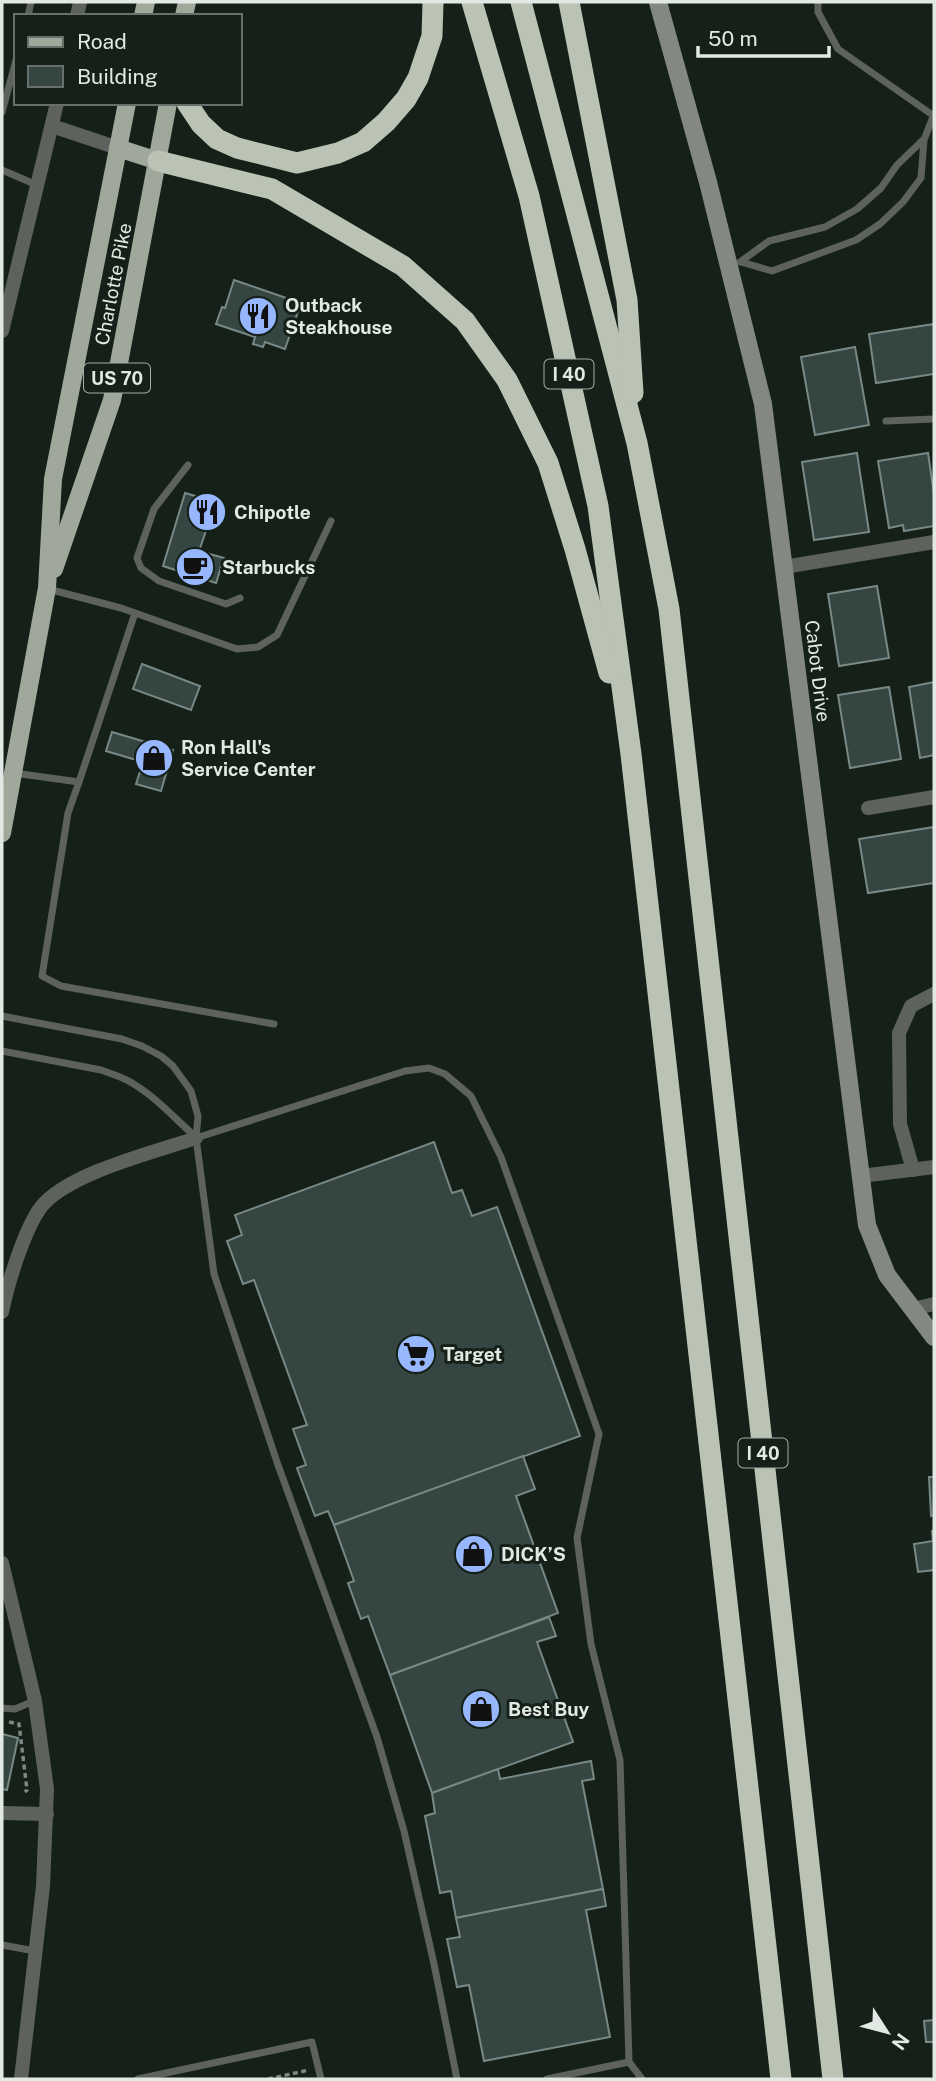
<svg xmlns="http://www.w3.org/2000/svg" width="936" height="2081" viewBox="0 0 936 2081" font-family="'Public Sans',sans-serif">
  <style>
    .building { fill: #354541; stroke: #788985; stroke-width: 2 }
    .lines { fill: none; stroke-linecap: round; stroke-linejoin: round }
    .path { stroke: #7e8781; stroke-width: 3.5; stroke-dasharray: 5 3.5; stroke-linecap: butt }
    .lane { stroke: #5e625c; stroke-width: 7 }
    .street { stroke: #5e625c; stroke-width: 14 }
    .secondary { stroke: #838980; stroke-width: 18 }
    .primary { stroke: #a0a89c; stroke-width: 18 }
    .highway { stroke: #bbc3b5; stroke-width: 21 }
    .labels { text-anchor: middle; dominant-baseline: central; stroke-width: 6; stroke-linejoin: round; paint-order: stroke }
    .shield { fill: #152019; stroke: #a4ada7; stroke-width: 2 }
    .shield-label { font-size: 18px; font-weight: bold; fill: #e2e9e4 }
    .street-label { font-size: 19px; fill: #e2e9e4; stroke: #152019 }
    .poi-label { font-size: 19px; font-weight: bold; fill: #e2e9e4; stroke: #152019; text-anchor: start }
  </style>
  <rect width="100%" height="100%" fill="#152019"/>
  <!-- building -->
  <g class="building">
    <path d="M 234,280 L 301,303 L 285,349 L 265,342 L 263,347 L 253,344 L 255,337 L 216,324 L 222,307 L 225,308 Z"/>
    <path d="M 934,324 L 934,374 L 876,383 L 869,334 Z"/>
    <path d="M 855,347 L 869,425 L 815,435 L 801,357 Z"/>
    <path d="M 857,453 L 869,532 L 814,540 L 802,462 Z"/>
    <path d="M 928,453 L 934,494 L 934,526 L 904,531 L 903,525 L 889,528 L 878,461 Z"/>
    <path d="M 185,493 L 216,502 L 199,551 L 224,558 L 216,583 L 163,566 Z"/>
    <path d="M 877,586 L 889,658 L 839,666 L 828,594 Z"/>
    <path d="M 142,664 L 200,686 L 191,710 L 133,689 Z"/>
    <path d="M 934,682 L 934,755 L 920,758 L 909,687 Z"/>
    <path d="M 889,687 L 901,759 L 850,768 L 838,695 Z"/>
    <path d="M 112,732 L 173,750 L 161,791 L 136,784 L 143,762 L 106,751 Z"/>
    <path d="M 934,827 L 934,883 L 868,893 L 859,839 Z"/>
    <path d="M 434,1142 L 452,1193 L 462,1190 L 472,1216 L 497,1207 L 580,1436 L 334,1525 L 328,1511 L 315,1516 L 297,1468 L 306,1465 L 293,1429 L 307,1425 L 254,1280 L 243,1284 L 227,1241 L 242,1235 L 235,1215 Z"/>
    <path d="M 523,1456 L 535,1489 L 516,1496 L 558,1613 L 390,1675 L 368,1616 L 361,1619 L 348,1583 L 354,1581 L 334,1525 Z"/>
    <path d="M 929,1477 L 934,1477 L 934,1515 L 931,1516 Z"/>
    <path d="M 932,1531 L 934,1531 L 934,1570 L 918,1572 L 914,1544 L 933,1541 Z"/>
    <path d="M 549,1617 L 556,1636 L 537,1642 L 573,1742 L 432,1793 L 390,1675 Z"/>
    <path d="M 2,1734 L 18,1738 L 7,1790 L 2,1789 Z"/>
    <path d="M 591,1761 L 594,1779 L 582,1781 L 603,1889 L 456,1918 L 451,1891 L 440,1893 L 425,1816 L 435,1813 L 432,1793 L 498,1769 L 500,1779 Z"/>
    <path d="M 603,1889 L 606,1906 L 586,1910 L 610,2037 L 484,2061 L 469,1985 L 457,1987 L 447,1939 L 460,1937 L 456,1918 Z"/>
    <path d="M 934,2020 L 934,2042 L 926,2042 L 924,2021 Z"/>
  </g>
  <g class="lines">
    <!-- path -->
    <g class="path">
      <path d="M 9,1722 L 19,1724 L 27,1790 L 25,1792"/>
      <path d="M 268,2079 L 309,2070"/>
    </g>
    <!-- lane -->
    <g class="lane">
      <path d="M 818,2 L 818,12 L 838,49 L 934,116"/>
      <path d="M 28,16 L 31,2"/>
      <path d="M 2,112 L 16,60"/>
      <path d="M 2,170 L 37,185"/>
      <path d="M 740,262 L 769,241 L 825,227 L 857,209 L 881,188 L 897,165 L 923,140"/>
      <path d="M 741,262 L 772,271 L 856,240 L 880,224 L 903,202 L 921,178 L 924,140 L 934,114"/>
      <path d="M 886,421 L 934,419"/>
      <path d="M 188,465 L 154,509 L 137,558 L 141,568 L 159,581 L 226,604 L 240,598"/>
      <path d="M 48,589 L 121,608 L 237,649 L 258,647 L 277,635 L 331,521"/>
      <path d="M 14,773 L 79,782 L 135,613"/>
      <path d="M 79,782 L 68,813 L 42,976 L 61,986 L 274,1024"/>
      <path d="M 2,1016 L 122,1039 L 142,1046 L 161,1056 L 173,1066 L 191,1091 L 198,1116 L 196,1138 L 214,1274 L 278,1465 L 377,1737 L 404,1831 L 434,1964 L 457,2079"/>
      <path d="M 2,1051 L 101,1070 C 112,1074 123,1077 132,1083 C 156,1097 175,1119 196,1137"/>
      <path d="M 196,1138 L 405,1071 L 429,1068 L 445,1074 L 471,1096 L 501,1157 L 599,1434 L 577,1538 L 591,1644 L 620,1760 L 629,2062 L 547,2079"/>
      <path d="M 2,1708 L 15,1709 L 34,1701"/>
      <path d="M 2,1945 L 35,1951"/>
      <path d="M 629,2062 L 642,2079"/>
      <path d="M 138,2079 L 312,2042 L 321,2079"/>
    </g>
    <!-- street -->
    <g class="street">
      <path d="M 77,16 L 80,2"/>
      <path d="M 52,126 L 118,148"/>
      <path d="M 2,331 L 57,103"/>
      <path d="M 784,567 L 934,542"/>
      <path d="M 868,808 L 934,797"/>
      <path d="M 913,1170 L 900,1124 L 899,1033 L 911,1006 L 934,994"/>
      <path d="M 861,1176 L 934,1167"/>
      <path d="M 913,1309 L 934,1304"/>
      <path d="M 2,1312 C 8,1283 24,1230 41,1207 C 68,1173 155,1152 196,1138"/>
      <path d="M 2,1563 L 35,1701 L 47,1789 L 43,1886 L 21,2079"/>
      <path d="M 2,1813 L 47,1814"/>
    </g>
    <!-- secondary -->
    <path class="secondary" d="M 658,2 L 708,182 L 763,404 L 867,1225 L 887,1275 L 934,1337"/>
    <!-- primary -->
    <g class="primary">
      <path d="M 143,16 L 146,2"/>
      <path d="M 184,16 L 187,2"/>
      <path d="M 118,148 L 158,161"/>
      <path d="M 54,569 L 112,400 L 168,103"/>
      <path d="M 2,833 L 47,588 L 53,479 L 127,103"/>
    </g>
    <!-- highway -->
    <g class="highway">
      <path d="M 472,2 L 529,196 L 598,506 L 631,754 L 781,2079"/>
      <path d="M 521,2 L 637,443 L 669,609 L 833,2079"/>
      <path d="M 569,2 L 627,300 L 633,393"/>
      <path d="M 187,103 L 201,124 L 217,139 L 237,148 L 297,163 L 338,153 L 363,142 L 386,122 L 406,99 L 418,78 L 432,36 L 433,2"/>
      <path d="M 158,161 L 272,189 L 403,266 L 465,321 L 507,380 L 548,463 L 575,549 L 609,673"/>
    </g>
  </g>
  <!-- icons -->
  <defs>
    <g id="restaurant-disc" transform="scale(2.0125)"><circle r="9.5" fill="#96b6fd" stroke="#152019"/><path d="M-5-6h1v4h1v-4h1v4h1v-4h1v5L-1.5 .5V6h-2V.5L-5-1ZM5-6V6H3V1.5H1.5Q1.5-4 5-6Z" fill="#111"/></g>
    <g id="cafe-disc" transform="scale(2.0125)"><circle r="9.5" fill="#96b6fd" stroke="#152019"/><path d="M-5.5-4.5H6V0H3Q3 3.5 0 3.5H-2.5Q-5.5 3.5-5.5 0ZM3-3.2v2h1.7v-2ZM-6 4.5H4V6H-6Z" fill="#111"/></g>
    <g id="shop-disc" transform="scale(2.0125)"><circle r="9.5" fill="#96b6fd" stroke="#152019"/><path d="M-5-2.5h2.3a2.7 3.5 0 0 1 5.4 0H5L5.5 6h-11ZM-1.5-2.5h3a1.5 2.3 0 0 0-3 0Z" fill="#111"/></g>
    <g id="supermarket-disc" transform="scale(2.0125)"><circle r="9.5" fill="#96b6fd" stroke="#152019"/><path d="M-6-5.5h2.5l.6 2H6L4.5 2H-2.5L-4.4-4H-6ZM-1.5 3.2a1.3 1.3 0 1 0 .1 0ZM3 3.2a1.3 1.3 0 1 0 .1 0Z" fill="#111"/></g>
  </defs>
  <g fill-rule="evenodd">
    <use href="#restaurant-disc" x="258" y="316"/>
    <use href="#restaurant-disc" x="207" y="512"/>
    <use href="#cafe-disc" x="195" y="567"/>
    <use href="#shop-disc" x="154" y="758"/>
    <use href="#supermarket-disc" x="416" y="1354"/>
    <use href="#shop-disc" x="474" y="1554"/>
    <use href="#shop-disc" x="481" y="1709"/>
  </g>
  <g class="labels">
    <!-- shield labels -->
    <g class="shield">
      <rect x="544.5" y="359.5" width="49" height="29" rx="5"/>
      <rect x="84" y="363.5" width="66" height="29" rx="5"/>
      <rect x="738.5" y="1438.5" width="49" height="29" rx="5"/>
    </g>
    <g class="shield-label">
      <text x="569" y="374">I 40</text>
      <text x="117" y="378">US 70</text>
      <text x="763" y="1453">I 40</text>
    </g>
    <!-- street labels -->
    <g class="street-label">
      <text transform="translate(113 284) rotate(-79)">Charlotte Pike</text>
      <text transform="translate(818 671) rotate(83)">Cabot Drive</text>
    </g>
    <!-- poi labels -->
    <g class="poi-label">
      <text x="285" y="305">Outback<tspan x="285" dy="22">Steakhouse</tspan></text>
      <text x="234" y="512">Chipotle</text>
      <text x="222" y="567">Starbucks</text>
      <text x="181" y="747">Ron Hall's<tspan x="181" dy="22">Service Center</tspan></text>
      <text x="443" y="1354">Target</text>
      <text x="501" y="1554">DICK’S</text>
      <text x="508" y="1709">Best Buy</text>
    </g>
  </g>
  <!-- border -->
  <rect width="936" height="2081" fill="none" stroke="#e2e9e4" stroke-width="7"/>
  <!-- legend -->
  <rect x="14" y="14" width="228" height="91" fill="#152019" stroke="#67706a" stroke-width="2"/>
  <rect x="28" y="37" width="35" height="10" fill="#a0a89c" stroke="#67706a" stroke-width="2"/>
  <text x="77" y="49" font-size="21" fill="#e2e9e4">Road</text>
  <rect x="28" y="66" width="35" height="21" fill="#354541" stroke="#67706a" stroke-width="2"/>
  <text x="77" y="84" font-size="21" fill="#e2e9e4">Building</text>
  <!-- north arrow -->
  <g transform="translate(887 2032) rotate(126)" stroke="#152019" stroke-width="5" paint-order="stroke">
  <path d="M0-5L12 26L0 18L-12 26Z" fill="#e2e9e4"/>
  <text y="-10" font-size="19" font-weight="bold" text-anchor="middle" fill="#e2e9e4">N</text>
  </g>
  <!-- scale -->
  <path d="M698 46v10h131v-10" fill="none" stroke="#e2e9e4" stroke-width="3.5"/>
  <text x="708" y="46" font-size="21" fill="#e2e9e4" stroke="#152019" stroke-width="5" paint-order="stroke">50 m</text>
</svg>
